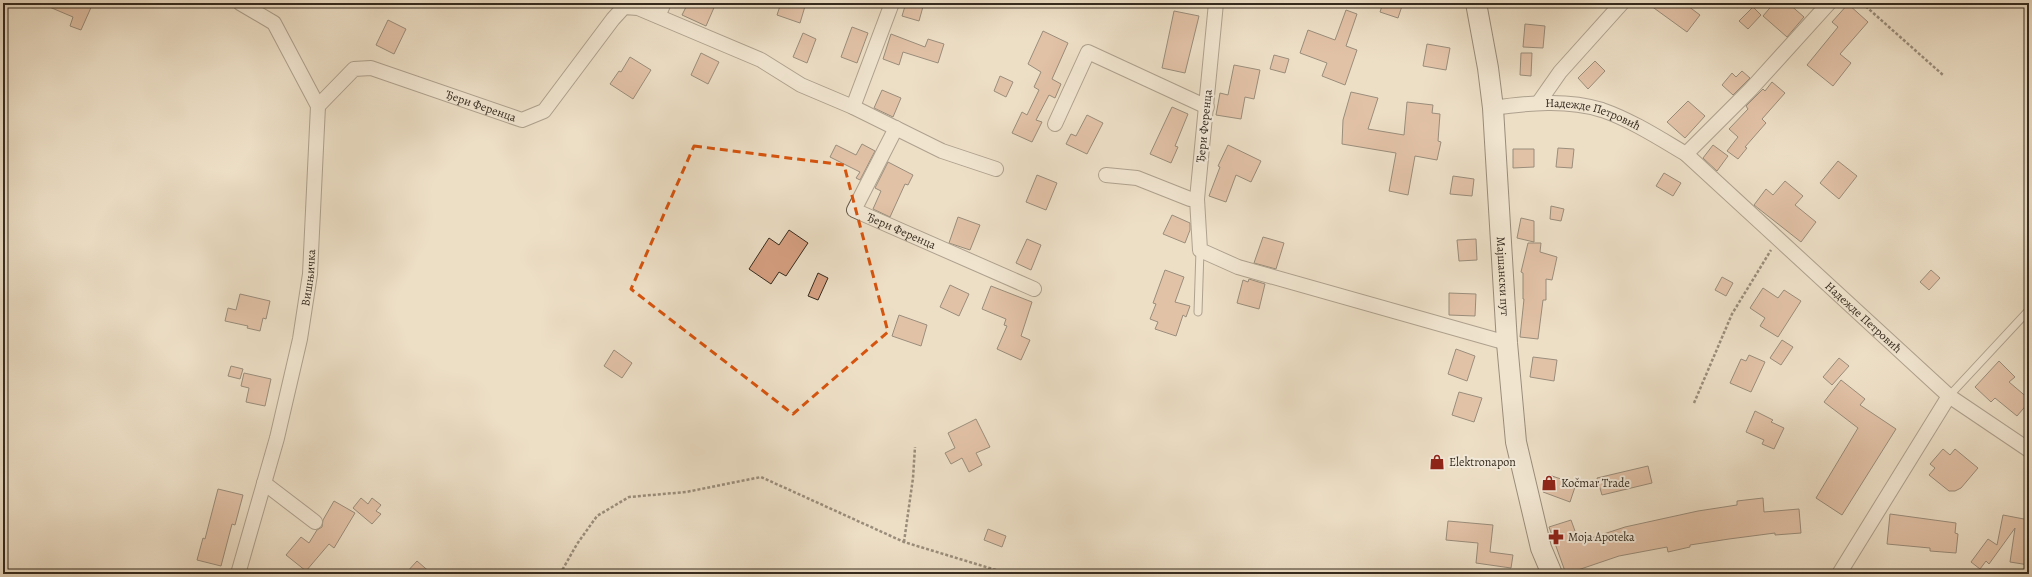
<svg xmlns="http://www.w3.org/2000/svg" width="2032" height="577" viewBox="0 0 2032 577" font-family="Alegreya,serif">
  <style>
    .building { fill: #d6a082; stroke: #352b1f }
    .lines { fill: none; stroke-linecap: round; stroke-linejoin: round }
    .lane-casing { stroke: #635849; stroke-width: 9 }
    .street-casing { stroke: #635849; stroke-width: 16 }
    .secondary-casing { stroke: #352b1f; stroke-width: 22 }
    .path { stroke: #352b1f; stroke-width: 2.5; stroke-dasharray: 3 2; stroke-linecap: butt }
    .lane { stroke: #f3eada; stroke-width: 7 }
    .street { stroke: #f3eada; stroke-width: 14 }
    .secondary { stroke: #f3eada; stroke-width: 20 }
    .marked { fill: none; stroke: #d6540e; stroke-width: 3; stroke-dasharray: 8 5; stroke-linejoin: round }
    .labels { text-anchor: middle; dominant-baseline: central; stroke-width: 4; stroke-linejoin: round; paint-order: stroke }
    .street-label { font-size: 12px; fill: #352b1f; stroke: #f3eada }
    .poi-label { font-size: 12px; fill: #352b1f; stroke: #f3eada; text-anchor: start }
  </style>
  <rect width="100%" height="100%" fill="#eddfc6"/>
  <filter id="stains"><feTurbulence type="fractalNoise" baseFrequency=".005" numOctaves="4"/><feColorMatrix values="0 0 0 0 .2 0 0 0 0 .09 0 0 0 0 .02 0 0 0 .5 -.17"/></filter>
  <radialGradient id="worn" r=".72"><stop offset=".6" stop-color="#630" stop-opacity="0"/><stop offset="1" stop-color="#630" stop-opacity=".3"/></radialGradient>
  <!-- building -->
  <g class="building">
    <path d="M 40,3 L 93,3 L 81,30 L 70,26 L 73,17 Z"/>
    <path d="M 688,3 L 716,3 L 706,26 L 682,15 Z"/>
    <path d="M 781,3 L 806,3 L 800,23 L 777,15 Z"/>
    <path d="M 906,3 L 924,3 L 919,21 L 902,16 Z"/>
    <path d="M 1383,3 L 1403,3 L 1398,18 L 1380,12 Z"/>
    <path d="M 1647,3 L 1684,3 L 1700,15 L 1687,32 Z"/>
    <path d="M 1774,3 L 1788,3 L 1804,17 L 1787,37 L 1763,16 Z"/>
    <path d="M 1848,4 L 1868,22 L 1840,54 L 1851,63 L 1833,86 L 1807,65 L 1838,27 L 1832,22 Z"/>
    <path d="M 1753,7 L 1761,15 L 1748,29 L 1739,21 Z"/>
    <path d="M 1346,10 L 1357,14 L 1346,46 L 1357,50 L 1345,85 L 1322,76 L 1327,63 L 1300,53 L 1308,30 L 1335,40 Z"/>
    <path d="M 1174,11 L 1199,16 L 1185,73 L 1162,68 Z"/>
    <path d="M 388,20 L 406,29 L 394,54 L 376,45 Z"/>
    <path d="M 1525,24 L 1545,26 L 1543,48 L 1523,47 Z"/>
    <path d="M 852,27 L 868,33 L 857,63 L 841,57 Z"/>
    <path d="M 1043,31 L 1068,43 L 1052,79 L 1061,84 L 1055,98 L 1049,95 L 1036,120 L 1042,122 L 1032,142 L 1012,133 L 1022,112 L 1027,115 L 1039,90 L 1034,87 L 1041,72 L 1028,64 Z"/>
    <path d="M 803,33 L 816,39 L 807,63 L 793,57 Z"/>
    <path d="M 891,34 L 925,47 L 928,39 L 944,44 L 938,63 L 903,52 L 899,65 L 883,59 Z"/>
    <path d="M 1427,44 L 1450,48 L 1446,70 L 1423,66 Z"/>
    <path d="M 701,53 L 719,62 L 708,84 L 691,75 Z"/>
    <path d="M 1521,53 L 1532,53 L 1531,76 L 1520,75 Z"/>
    <path d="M 1274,55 L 1289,59 L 1285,73 L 1270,69 Z"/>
    <path d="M 630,57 L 651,70 L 633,99 L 610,84 L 619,71 L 621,72 Z"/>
    <path d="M 1595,61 L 1605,71 L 1588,89 L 1578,78 Z"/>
    <path d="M 1234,65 L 1260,70 L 1254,99 L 1245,97 L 1241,119 L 1216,115 L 1220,93 L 1228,95 Z"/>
    <path d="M 1742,71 L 1750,78 L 1733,95 L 1722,85 L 1732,73 L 1736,77 Z"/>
    <path d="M 1000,76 L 1013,82 L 1006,97 L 994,91 Z"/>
    <path d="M 1772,82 L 1785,93 L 1762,119 L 1766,123 L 1745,147 L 1747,148 L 1738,159 L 1727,151 L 1738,137 L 1729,129 L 1748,109 L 1746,106 L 1763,89 L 1765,91 Z"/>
    <path d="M 882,90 L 901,98 L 893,117 L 874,108 Z"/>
    <path d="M 1351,92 L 1378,98 L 1368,129 L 1404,135 L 1407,102 L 1433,105 L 1432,113 L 1440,114 L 1438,141 L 1441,142 L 1437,160 L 1415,156 L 1408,195 L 1389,191 L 1396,153 L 1342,144 L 1343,120 Z"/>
    <path d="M 1688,101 L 1705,116 L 1685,138 L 1667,122 Z"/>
    <path d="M 1172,107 L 1188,114 L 1175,146 L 1178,147 L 1171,163 L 1150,154 Z"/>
    <path d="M 1087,115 L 1103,123 L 1087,154 L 1066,144 L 1071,134 L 1076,136 Z"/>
    <path d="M 862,144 L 875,151 L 860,180 L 856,178 L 860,172 L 830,157 L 836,145 L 856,155 Z"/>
    <path d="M 1228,145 L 1261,161 L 1251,182 L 1236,175 L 1226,202 L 1209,196 L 1220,167 L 1218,166 Z"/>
    <path d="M 1713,145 L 1728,156 L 1717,171 L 1703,158 Z"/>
    <path d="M 1558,148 L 1574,149 L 1572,168 L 1556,167 Z"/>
    <path d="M 1513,149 L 1534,149 L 1534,167 L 1513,168 Z"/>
    <path d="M 1838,161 L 1857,176 L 1839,199 L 1820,183 Z"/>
    <path d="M 888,162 L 913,175 L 908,185 L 905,184 L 890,217 L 873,209 L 881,191 L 875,188 Z"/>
    <path d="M 1664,173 L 1681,183 L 1673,196 L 1656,186 Z"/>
    <path d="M 1037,175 L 1057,183 L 1046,210 L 1026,202 Z"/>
    <path d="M 1453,176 L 1474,179 L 1472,196 L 1450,194 Z"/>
    <path d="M 1785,181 L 1803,196 L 1795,205 L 1816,222 L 1801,242 L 1754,205 L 1766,189 L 1773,195 Z"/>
    <path d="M 1551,206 L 1564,209 L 1561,221 L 1550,219 Z"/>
    <path d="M 1172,215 L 1190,223 L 1190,230 L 1185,243 L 1163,234 Z"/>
    <path d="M 958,217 L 980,225 L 970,250 L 949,243 Z"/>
    <path d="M 1521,218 L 1534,221 L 1534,242 L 1517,238 Z"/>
    <path d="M 789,230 L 808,243 L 786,276 L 779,272 L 771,284 L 749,269 L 769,238 L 779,245 Z"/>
    <path d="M 1263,237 L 1284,243 L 1276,269 L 1254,263 Z"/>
    <path d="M 1027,239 L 1041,245 L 1031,270 L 1016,263 Z"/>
    <path d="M 1476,239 L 1477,260 L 1459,261 L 1457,240 Z"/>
    <path d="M 1528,243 L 1541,243 L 1540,252 L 1557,257 L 1552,280 L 1546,279 L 1546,300 L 1543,300 L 1538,339 L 1520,337 L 1524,299 L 1523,299 L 1523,273 L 1521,272 Z"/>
    <path d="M 1165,270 L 1184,277 L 1175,302 L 1190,306 L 1186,317 L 1183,315 L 1176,336 L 1155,329 L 1158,322 L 1150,319 L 1156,304 L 1153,303 Z"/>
    <path d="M 1931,270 L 1940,278 L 1929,290 L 1920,282 Z"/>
    <path d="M 818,273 L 828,278 L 818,300 L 808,296 Z"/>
    <path d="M 1722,277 L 1733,283 L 1726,296 L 1715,290 Z"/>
    <path d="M 1249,279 L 1265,284 L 1259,309 L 1237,303 L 1243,280 L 1248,282 Z"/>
    <path d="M 950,285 L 969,294 L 959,316 L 940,307 Z"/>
    <path d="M 991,286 L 1032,302 L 1021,336 L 1030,340 L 1021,360 L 997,349 L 1007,326 L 1004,325 L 1006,319 L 982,309 Z"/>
    <path d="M 1763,288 L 1778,298 L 1784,290 L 1801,301 L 1778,337 L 1760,326 L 1765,318 L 1750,308 Z"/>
    <path d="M 1449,293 L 1476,294 L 1475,316 L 1449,315 Z"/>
    <path d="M 240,294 L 270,301 L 266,319 L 263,318 L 260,331 L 247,328 L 248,326 L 225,321 L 228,308 L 236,310 Z"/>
    <path d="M 899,315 L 927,325 L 921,346 L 892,336 Z"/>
    <path d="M 1782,340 L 1793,347 L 1781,365 L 1770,358 Z"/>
    <path d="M 1456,349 L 1475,356 L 1467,381 L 1448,374 Z"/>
    <path d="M 614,350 L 632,363 L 622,378 L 604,366 Z"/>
    <path d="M 1749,355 L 1765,362 L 1751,392 L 1730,383 L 1741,359 L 1746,361 Z"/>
    <path d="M 1533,357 L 1557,360 L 1554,381 L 1530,377 Z"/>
    <path d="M 1839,358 L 1849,366 L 1832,385 L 1823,377 Z"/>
    <path d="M 1999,361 L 2015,377 L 2009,382 L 2029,399 L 2029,402 L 2017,416 L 1995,398 L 1991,402 L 1975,387 Z"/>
    <path d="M 231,366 L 243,369 L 240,379 L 228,376 Z"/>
    <path d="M 244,373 L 271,379 L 265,406 L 246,402 L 249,388 L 241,386 Z"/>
    <path d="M 1841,380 L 1865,399 L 1860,405 L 1896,429 L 1842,515 L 1816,498 L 1858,428 L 1824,402 Z"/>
    <path d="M 1459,392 L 1482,398 L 1474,422 L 1452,415 Z"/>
    <path d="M 1755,411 L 1773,420 L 1771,422 L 1784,428 L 1774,449 L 1762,444 L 1764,440 L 1746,432 Z"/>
    <path d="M 976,419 L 990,447 L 976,453 L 982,465 L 969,472 L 962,458 L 951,464 L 945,453 L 955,448 L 948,433 Z"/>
    <path d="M 1943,449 L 1950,455 L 1955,449 L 1978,468 L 1961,488 L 1955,491 L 1949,491 L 1929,475 L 1935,468 L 1930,464 Z"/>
    <path d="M 1648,466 L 1652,483 L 1602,495 L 1597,478 Z"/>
    <path d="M 1549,475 L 1576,484 L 1570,502 L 1543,492 Z"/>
    <path d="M 218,489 L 243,495 L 235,525 L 232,524 L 221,566 L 197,560 L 203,538 L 205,539 Z"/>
    <path d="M 361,498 L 368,504 L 372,498 L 381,505 L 376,511 L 381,514 L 372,524 L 353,508 Z"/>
    <path d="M 1763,498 L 1764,512 L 1799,509 L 1801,533 L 1775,535 L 1775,533 L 1729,539 L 1690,545 L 1690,547 L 1668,552 L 1667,547 L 1619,556 L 1566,574 L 1549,527 L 1571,520 L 1579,542 L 1625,527 L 1698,511 L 1737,505 L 1737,501 Z"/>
    <path d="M 334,501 L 355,513 L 334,548 L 329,544 L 306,571 L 286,555 L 301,537 L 309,543 L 317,530 L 322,527 L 323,520 Z"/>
    <path d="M 1890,514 L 1956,523 L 1955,533 L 1958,534 L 1956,553 L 1930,551 L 1930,548 L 1887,544 Z"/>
    <path d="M 2003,515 L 2029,520 L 2029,565 L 2010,562 L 2015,528 L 1989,564 L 1986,561 L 1980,569 L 1971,562 L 1988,539 L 1997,545 Z"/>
    <path d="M 1448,521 L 1493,525 L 1490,552 L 1513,555 L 1511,568 L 1476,563 L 1478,543 L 1446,540 Z"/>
    <path d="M 988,529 L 1006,536 L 1002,547 L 984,540 Z"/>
    <path d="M 417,561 L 432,574 L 405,574 Z"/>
  </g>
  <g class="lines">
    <!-- lane casing -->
    <g class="lane-casing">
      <g id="lane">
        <path d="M 1198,312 L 1200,250"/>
        <path d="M 1949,396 L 2029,310"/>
      </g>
    </g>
    <!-- street casing -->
    <g class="street-casing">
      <g id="street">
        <path d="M 1216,3 L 1197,199 L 1200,250 L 1238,267 L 1507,343"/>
        <path d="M 658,16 L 664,3"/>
        <path d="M 1539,102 L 1560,72 L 1622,3"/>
        <path id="s1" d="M 318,106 L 354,69 L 371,68 L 522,120 L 544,111 L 613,19 L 624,7 L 638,8 L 761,60 L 801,85 L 853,107 L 942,151 L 996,169"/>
        <path d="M 853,107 L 892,3"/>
        <path id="s2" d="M 1493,108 C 1528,103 1567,99 1602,110 C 1631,120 1659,138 1686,154 L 1949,396 L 1839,574"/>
        <path d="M 1055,124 L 1088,52 L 1207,107"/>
        <path id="s3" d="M 896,128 L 854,210 L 1034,289"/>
        <path d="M 1686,154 L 1751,89 L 1829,3"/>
        <path d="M 1106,175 L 1137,178 L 1190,199 L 1197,199"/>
        <path d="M 1949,396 L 2029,450"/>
        <path d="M 264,483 L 315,522"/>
        <path id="s4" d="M 238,574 L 277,438 L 300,339 L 310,274 L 318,106 L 274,23 L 240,3"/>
      </g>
    </g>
    <!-- secondary casing -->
    <g class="secondary-casing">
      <g id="secondary">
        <path id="s5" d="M 1476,3 L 1488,68 L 1493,108 L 1507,343 L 1516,442 L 1541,548 L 1552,574"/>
      </g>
    </g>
    <!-- path -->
    <g class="path">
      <path d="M 1862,3 L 1943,75"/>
      <path d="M 1694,403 L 1732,314 L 1771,250"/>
      <path d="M 904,542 L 913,478 L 915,447"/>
      <path d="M 560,574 L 577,544 L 597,516 L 629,497 L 686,492 L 761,477 L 904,542 L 1009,574"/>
    </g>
    <!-- lane -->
    <use href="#lane" class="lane"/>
    <!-- street -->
    <use href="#street" class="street"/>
    <!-- secondary -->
    <use href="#secondary" class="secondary"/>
  </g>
  <!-- marked area -->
  <path d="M0 0H2032V577H0ZM 694,146 L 844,165 L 888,332 L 793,414 L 631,289 Z" fill="#eddfc6" fill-opacity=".55" fill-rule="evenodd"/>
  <path class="marked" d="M 694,146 L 844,165 L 888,332 L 793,414 L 631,289 Z"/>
  <!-- icons -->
  <defs>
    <g id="shop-bare" transform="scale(1.2)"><path d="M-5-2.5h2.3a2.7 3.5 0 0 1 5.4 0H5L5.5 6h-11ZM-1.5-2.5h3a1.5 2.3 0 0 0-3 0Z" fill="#8f2418" stroke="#f3eada" stroke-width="2.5" paint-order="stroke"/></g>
    <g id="pharmacy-bare" transform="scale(1.2)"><path d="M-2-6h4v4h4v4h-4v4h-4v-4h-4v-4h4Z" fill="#8f2418" stroke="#f3eada" stroke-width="2.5" paint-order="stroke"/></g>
  </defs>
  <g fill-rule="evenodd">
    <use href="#shop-bare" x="1437" y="462"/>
    <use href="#shop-bare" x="1549" y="483"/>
    <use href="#pharmacy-bare" x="1556" y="537"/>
  </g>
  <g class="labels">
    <!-- street labels -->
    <g class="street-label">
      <text stroke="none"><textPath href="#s1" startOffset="185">Ђери Ференца</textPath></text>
      <text stroke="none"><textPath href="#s2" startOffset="102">Надежде Петровић</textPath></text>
      <text transform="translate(1204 126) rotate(-84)">Ђери Ференца</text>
      <text stroke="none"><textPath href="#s3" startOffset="144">Ђери Ференца</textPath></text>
      <text stroke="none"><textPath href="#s5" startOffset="275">Мајшански пут</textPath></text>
      <text stroke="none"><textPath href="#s4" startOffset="305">Вишњичка</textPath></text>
      <text stroke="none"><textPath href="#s2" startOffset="446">Надежде Петровић</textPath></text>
    </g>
    <!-- poi labels -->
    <g class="poi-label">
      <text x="1449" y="462">Elektronapon</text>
      <text x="1561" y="483">Kočmar Trade</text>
      <text x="1568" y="537">Moja Apoteka</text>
    </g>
  </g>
  <!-- margin -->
  <rect width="2032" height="577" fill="none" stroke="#eddfc6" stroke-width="16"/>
  <rect x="4" y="4" width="2024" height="569" fill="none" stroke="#352b1f" stroke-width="2"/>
  <rect x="8" y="8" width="2016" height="561" fill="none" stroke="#352b1f"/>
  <rect width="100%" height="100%" filter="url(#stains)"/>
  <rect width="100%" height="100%" fill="url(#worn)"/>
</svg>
